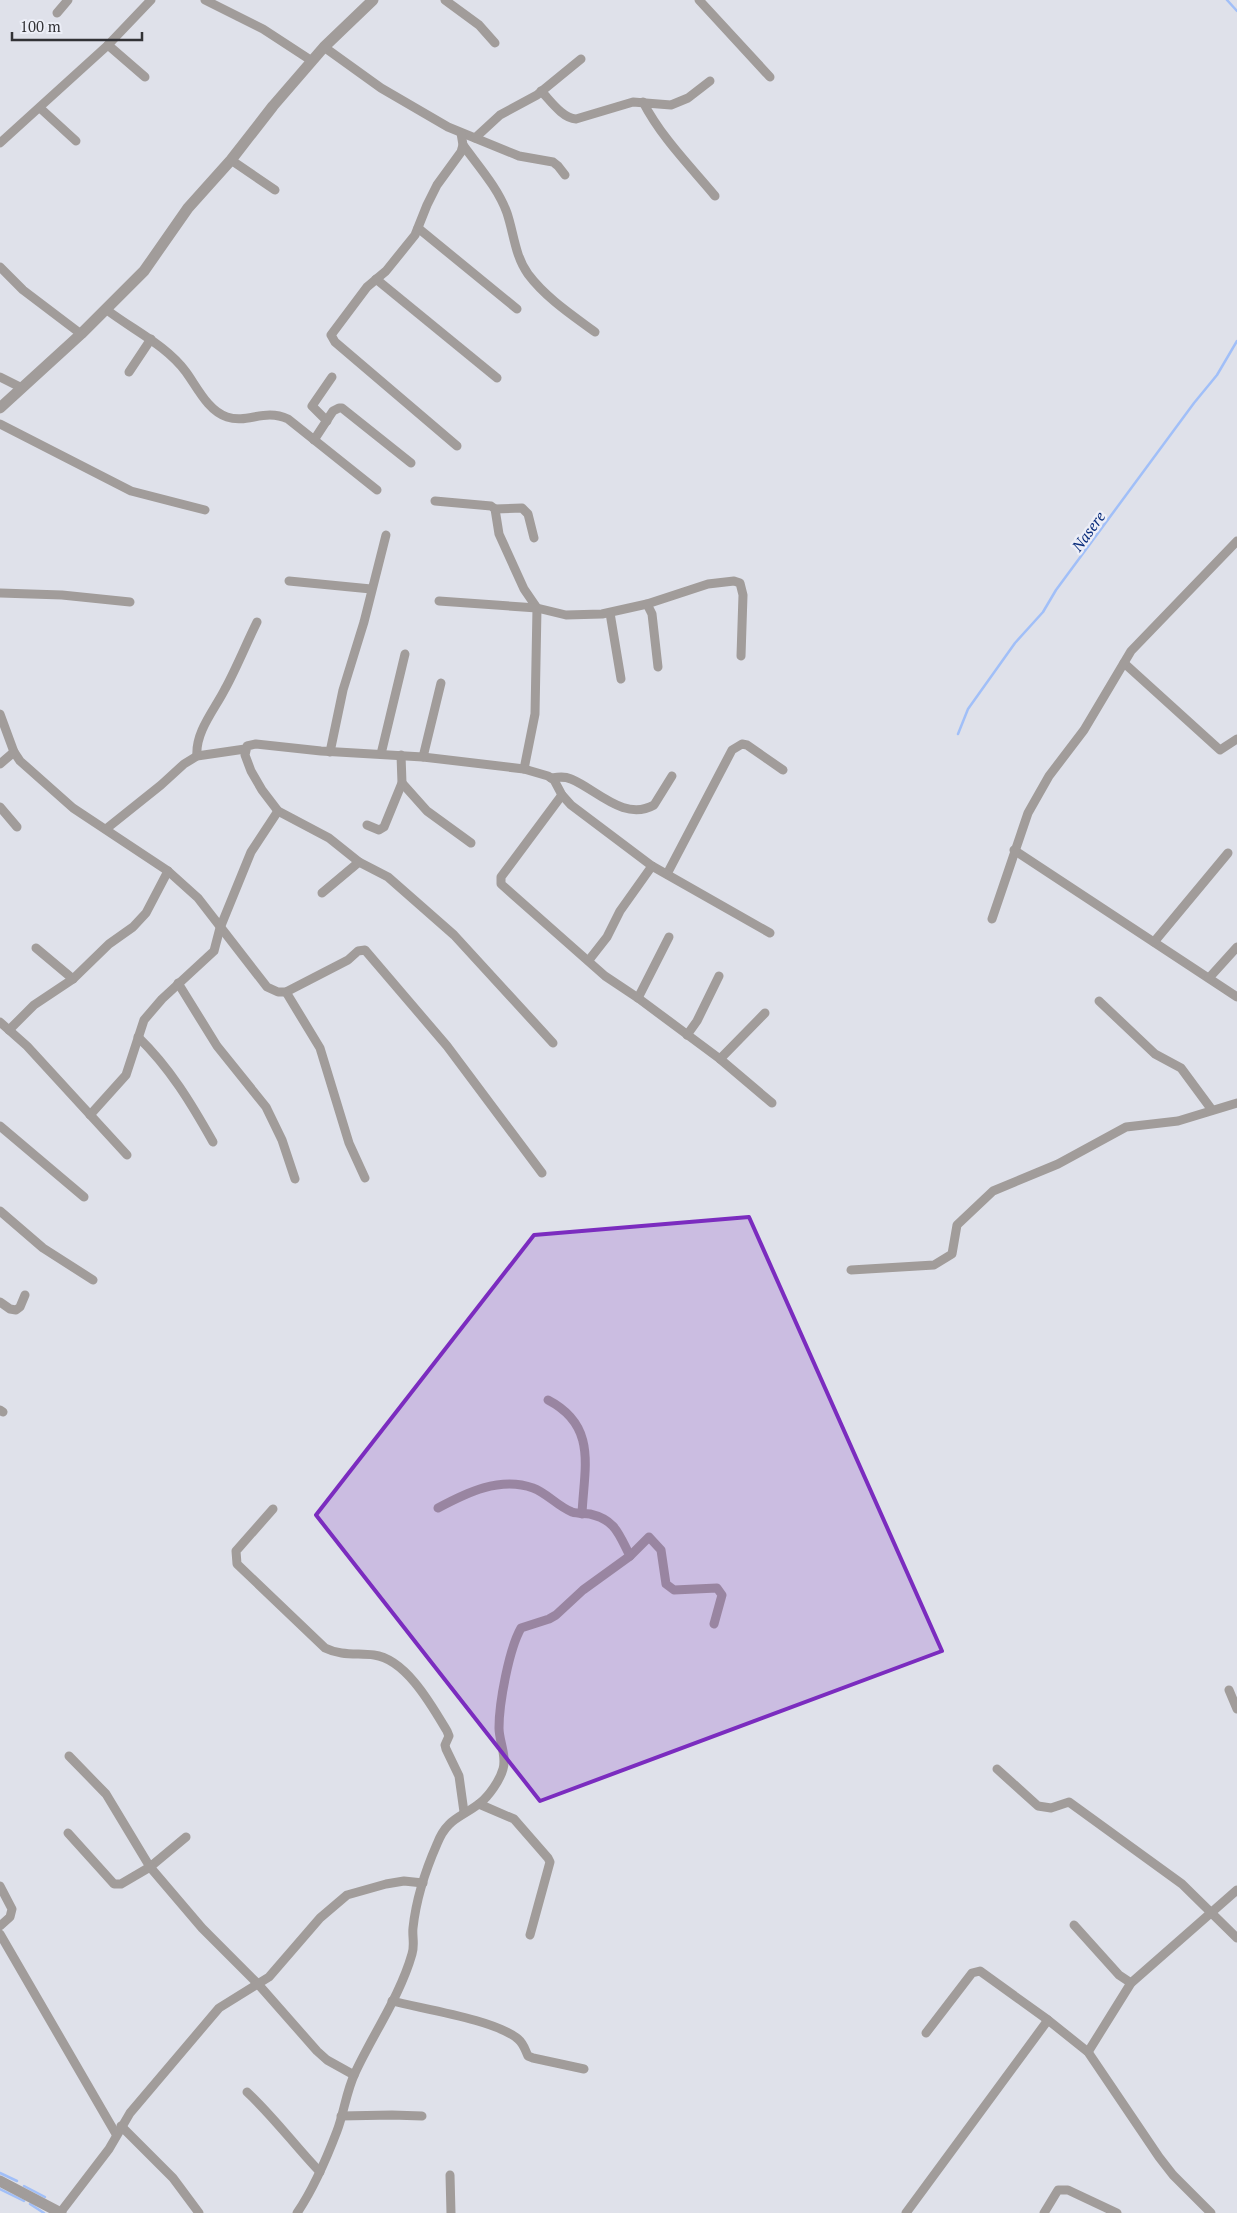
<svg xmlns="http://www.w3.org/2000/svg" width="1237" height="2213" viewBox="0 0 1237 2213" font-family="'PT Serif',serif">
  <style>
    .lines { fill: none; stroke-linecap: round; stroke-linejoin: round }
    .stream { stroke: #a1bff8; stroke-width: 2.5 }
    .minor { stroke: #a19c9a; stroke-width: 9 }
    .tertiary { stroke: #a19c9a; stroke-width: 11 }
    .marked { fill: #7b2cbf; fill-opacity: 0.2; stroke: #7b2cbf; stroke-width: 4; stroke-linejoin: round }
    .labels { text-anchor: middle; dominant-baseline: central; stroke-width: 5; stroke-linejoin: round; paint-order: stroke }
    .water-label { font-size: 15px; font-style: italic; fill: #082b7a; stroke: #eceef7 }
  </style>
  <rect width="100%" height="100%" fill="#dfe1ea"/>
  <g class="lines">
    <!-- stream -->
    <g class="stream">
      <path d="M 1227,0 L 1237,11"/>
      <path d="M 958,734 L 968,709 L 1015,643 L 1043,612 L 1056,590 L 1194,403 L 1217,375 L 1237,341"/>
      <path d="M 0,2173 L 17,2181"/>
      <path d="M 24,2186 L 45,2197"/>
      <path d="M 0,2189 L 24,2201"/>
      <path d="M 30,2204 L 44,2213"/>
    </g>
    <!-- minor -->
    <g class="minor">
      <path d="M 205,0 L 263,29 L 312,61"/>
      <path d="M 445,0 L 479,25 L 495,43"/>
      <path d="M 699,0 L 770,77"/>
      <path d="M 57,13 L 68,0"/>
      <path d="M 108,45 L 145,77"/>
      <path d="M 324,47 L 381,88 L 448,127 L 519,156 L 553,162 L 558,166 L 565,175"/>
      <path d="M 541,91 C 550,100 562,118 576,119 L 633,102 L 671,105 L 688,98 L 710,81"/>
      <path d="M 643,102 C 661,137 690,166 715,196"/>
      <path d="M 40,108 L 76,141"/>
      <path d="M 475,138 L 500,115 L 537,95 L 581,59"/>
      <path d="M 0,143 L 108,45 L 151,0"/>
      <path d="M 463,145 C 479,167 498,188 507,213 C 514,234 515,256 528,274 C 546,298 572,315 595,332"/>
      <path d="M 231,160 L 275,190"/>
      <path d="M 418,228 L 517,309"/>
      <path d="M 0,267 L 23,290 L 81,334"/>
      <path d="M 376,279 L 497,378"/>
      <path d="M 107,310 C 133,330 166,345 186,372 C 197,387 208,411 227,417 C 248,424 264,408 288,419 L 377,490"/>
      <path d="M 129,372 L 151,339"/>
      <path d="M 0,377 L 22,388"/>
      <path d="M 327,421 L 312,406 L 332,377"/>
      <path d="M 0,424 L 131,491 L 205,510"/>
      <path d="M 314,440 L 333,411 L 339,408 L 342,408 L 411,463"/>
      <path d="M 457,446 L 335,342 L 331,335 L 367,287 L 386,271 L 415,235 L 427,205 L 437,185 L 461,152 L 463,145 L 461,133"/>
      <path d="M 435,501 L 491,506 L 495,509 L 499,534 L 524,589 L 537,608 L 535,714 L 524,769"/>
      <path d="M 495,509 L 522,508 L 528,514 L 534,538"/>
      <path d="M 289,581 L 371,589"/>
      <path d="M 0,593 L 62,595 L 130,602"/>
      <path d="M 439,601 L 537,608 L 566,615 L 602,614 L 647,604 L 708,584 L 734,581 L 740,583 L 743,595 L 741,656"/>
      <path d="M 647,604 L 652,614 L 658,667"/>
      <path d="M 610,613 L 621,679"/>
      <path d="M 1124,663 L 1220,750 L 1237,739"/>
      <path d="M 0,714 L 14,752 L 20,761 L 73,808 L 168,871 L 198,898 L 267,987 L 278,992 L 286,992 L 348,960 L 358,951 L 365,950 L 447,1046 L 542,1173"/>
      <path d="M 330,752 L 343,690 L 364,622 L 386,535"/>
      <path d="M 381,754 L 405,654"/>
      <path d="M 197,756 C 195,732 215,709 225,689 C 237,667 246,644 257,622"/>
      <path d="M 423,757 L 441,683"/>
      <path d="M 0,764 L 14,752"/>
      <path d="M 551,778 C 558,777 564,776 571,779 C 596,789 624,822 654,805 L 672,776"/>
      <path d="M 402,783 L 427,811 L 471,843"/>
      <path d="M 562,795 L 501,877 L 501,884 L 605,976 L 638,998 L 720,1059 L 772,1103"/>
      <path d="M 0,807 L 17,827"/>
      <path d="M 367,825 L 379,830 L 384,827 L 402,783 L 401,755"/>
      <path d="M 106,829 L 161,785 L 184,764 L 197,756 L 245,749"/>
      <path d="M 1014,850 L 1237,997"/>
      <path d="M 667,874 L 732,750 L 742,744 L 747,745 L 783,770"/>
      <path d="M 322,893 L 359,862"/>
      <path d="M 992,919 L 1028,813 L 1049,776 L 1084,730 L 1131,651 L 1237,541"/>
      <path d="M 1154,942 L 1228,853"/>
      <path d="M 36,948 L 73,979"/>
      <path d="M 589,960 L 607,937 L 620,911 L 652,866"/>
      <path d="M 1209,978 L 1237,947"/>
      <path d="M 178,983 L 217,1046 L 266,1107 L 282,1140 L 295,1179"/>
      <path d="M 286,992 L 320,1048 L 349,1143 L 365,1178"/>
      <path d="M 638,998 L 669,937"/>
      <path d="M 1099,1001 L 1155,1054 L 1181,1068 L 1212,1110"/>
      <path d="M 0,1022 L 27,1046 L 127,1155"/>
      <path d="M 9,1030 L 34,1005 L 73,979 L 109,944 L 133,927 L 146,913 L 168,871"/>
      <path d="M 687,1035 L 697,1021 L 719,976"/>
      <path d="M 138,1037 C 170,1068 191,1103 213,1142"/>
      <path d="M 553,1043 L 454,935 L 388,877 L 359,862 L 329,838 L 278,811 L 262,790 L 251,771 L 245,755 L 247,746 L 256,744 L 321,751 L 423,757 L 524,769 L 548,776 L 554,780 L 562,795 L 571,805 L 652,866 L 770,933"/>
      <path d="M 720,1059 L 765,1013"/>
      <path d="M 90,1115 L 126,1075 L 144,1020 L 162,999 L 214,951 L 220,928 L 251,852 L 278,811"/>
      <path d="M 0,1126 L 84,1197"/>
      <path d="M 0,1211 L 43,1248 L 93,1280"/>
      <path d="M 851,1270 L 934,1265 L 952,1254 L 957,1225 L 993,1191 L 1058,1164 L 1126,1127 L 1178,1121 L 1237,1103"/>
      <path d="M 0,1302 L 10,1309 L 16,1310 L 20,1307 L 25,1295"/>
      <path d="M 548,1400 C 598,1426 584,1468 582,1514"/>
      <path d="M 0,1410 L 3,1412"/>
      <path d="M 438,1508 C 466,1493 500,1476 533,1488 C 547,1493 557,1506 572,1512 C 578,1514 584,1513 590,1514 C 616,1520 619,1535 630,1556"/>
      <path d="M 273,1509 L 236,1551 L 237,1564 L 325,1648 C 341,1656 357,1653 374,1655 C 406,1659 432,1706 447,1731 L 449,1736 L 445,1745 L 446,1749 L 459,1776 L 464,1812"/>
      <path d="M 1229,1690 L 1237,1709"/>
      <path d="M 69,1756 L 106,1794 L 150,1867 L 186,1837"/>
      <path d="M 997,1769 L 1038,1806 L 1051,1808 L 1069,1802 L 1182,1884 L 1237,1938"/>
      <path d="M 479,1804 L 514,1819 L 548,1858 L 550,1862 L 530,1935"/>
      <path d="M 68,1833 L 114,1884 L 121,1884 L 150,1867 L 202,1928 L 258,1984 L 317,2051 L 327,2060 L 354,2075"/>
      <path d="M 0,1886 L 12,1909 L 10,1917 L 0,1926"/>
      <path d="M 1074,1925 L 1119,1975 L 1131,1983"/>
      <path d="M 0,1934 L 116,2134"/>
      <path d="M 392,2001 C 423,2009 496,2020 518,2039 C 524,2044 525,2050 528,2056 L 533,2058 L 584,2069"/>
      <path d="M 926,2033 L 972,1973 L 980,1971 L 1048,2020 L 1088,2052 L 1159,2157 L 1173,2175 L 1211,2213"/>
      <path d="M 1088,2052 L 1131,1983 L 1237,1890"/>
      <path d="M 247,2092 C 274,2117 295,2146 320,2172"/>
      <path d="M 341,2116 L 392,2115 L 422,2116"/>
      <path d="M 121,2126 L 173,2178 L 199,2213"/>
      <path d="M 450,2175 L 451,2213"/>
      <path d="M 60,2213 L 109,2149 L 130,2113 L 219,2008 L 269,1977 L 320,1918 L 347,1895 L 386,1884 L 404,1881 L 423,1883"/>
      <path d="M 297,2213 C 314,2188 326,2160 337,2131 C 344,2113 346,2092 355,2073 C 373,2034 400,1996 412,1954 C 415,1945 412,1936 413,1928 C 416,1900 426,1869 437,1844 C 447,1818 461,1818 480,1803 C 489,1796 500,1780 503,1769 C 507,1756 499,1741 499,1728 C 499,1703 509,1649 521,1628 L 549,1619 L 556,1615 L 583,1590 L 630,1556 L 649,1537 L 661,1550 L 666,1584 L 674,1590 L 717,1588 L 722,1595 L 714,1624"/>
      <path d="M 906,2213 L 1048,2020"/>
      <path d="M 1044,2213 L 1058,2190 L 1068,2190 L 1117,2213"/>
    </g>
    <!-- tertiary -->
    <g class="tertiary">
      <path d="M 0,408 L 81,334 L 144,271 L 188,208 L 231,160 L 273,106 L 324,47 L 373,0"/>
      <path d="M 0,2181 L 61,2213"/>
    </g>
  </g>
  <!-- marked area -->
  <path class="marked" d="M 749,1217 L 942,1651 L 540,1801 L 316,1515 L 534,1235 Z"/>
  <g class="labels">
    <!-- water labels -->
    <g class="water-label">
      <text transform="translate(1088 531) rotate(-54)">Nasere</text>
    </g>
  </g>
  <!-- scale -->
  <path d="M12 32v8h130v-8" fill="none" stroke="#323236" stroke-width="2.5"/>
  <text x="20" y="32" font-size="15" fill="#323236" stroke="#eceef7" stroke-width="4" paint-order="stroke">100 m</text>
</svg>
